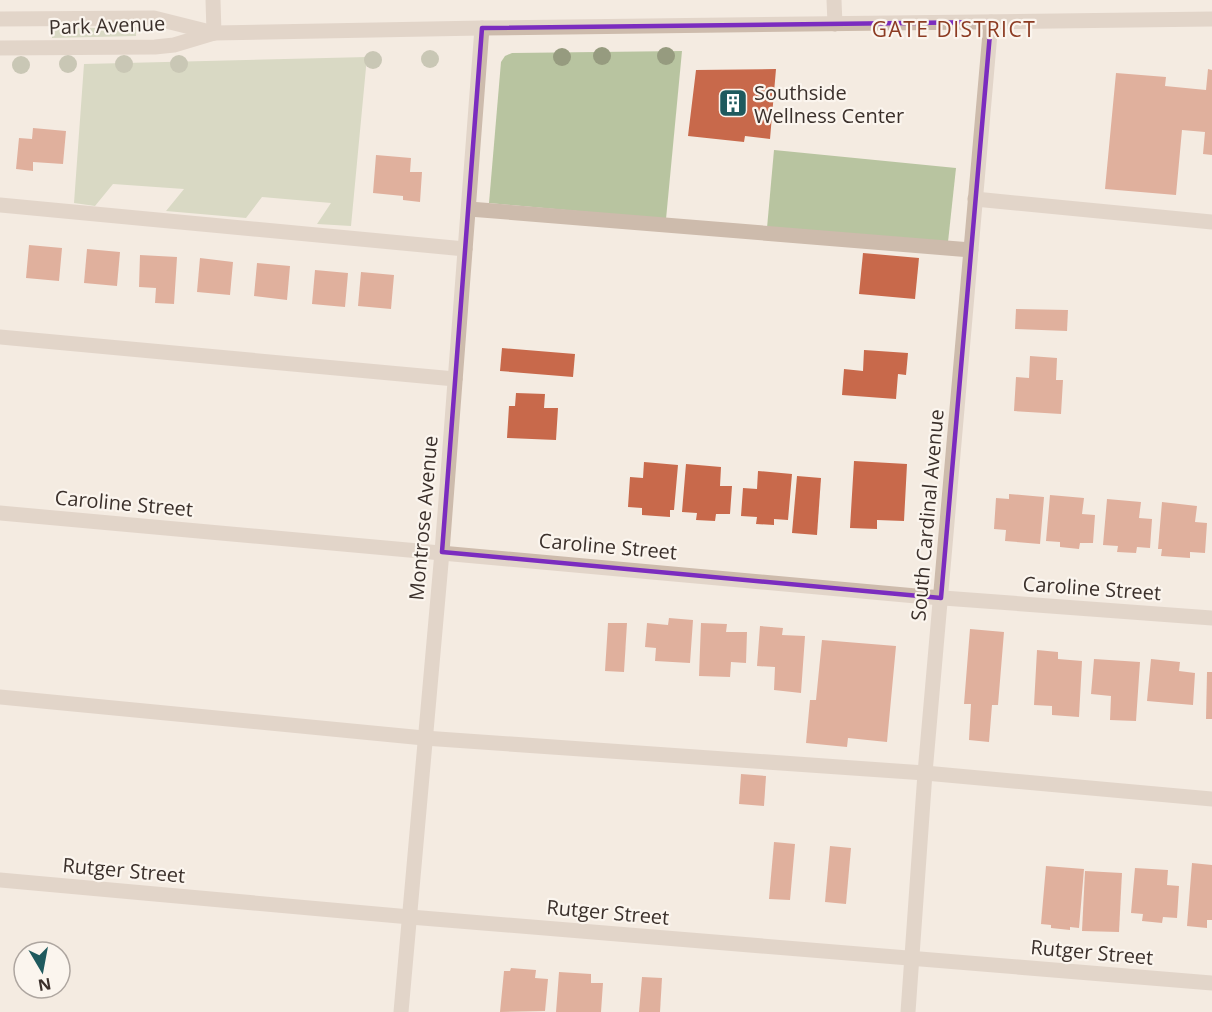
<svg xmlns="http://www.w3.org/2000/svg" width="1212" height="1012" viewBox="0 0 1212 1012" font-family="'Open Sans',sans-serif">
  <style>
    .grass { fill: #b8c4a0 }
    .building { fill: #c8694b }
    .lines { fill: none; stroke-linecap: round; stroke-linejoin: round }
    .lane { stroke: #cdbbac; stroke-width: 15 }
    .street { stroke: #cdbbac; stroke-width: 15 }
    .tree { fill: #969b7f }
    .marked { fill: none; stroke: #7b2cbf; stroke-width: 4.5; stroke-linejoin: round }
    .labels { text-anchor: middle; dominant-baseline: central; stroke-width: 4.5; stroke-linejoin: round; paint-order: stroke }
    .street-label { font-size: 20px; fill: #3b302b; stroke: #fbf5ee }
    .poi-label { font-size: 20px; fill: #3b302b; stroke: #fbf5ee; text-anchor: start }
    .neighbourhood-label { font-size: 21px; letter-spacing: 1.5px; fill: #8c3b22; stroke: #fbf5ee }
  </style>
  <rect width="100%" height="100%" fill="#f4ebe1"/>
  <!-- grass -->
  <g class="grass">
    <path d="M 136,27 L 136,36 L 52,38 L 52,29 Z"/>
    <path d="M 682,51 L 666,219 L 489,203 L 501,62 L 505,56 L 512,53 Z"/>
    <path d="M 367,57 L 351,226 L 317,224 L 331,203 L 262,197 L 246,218 L 166,211 L 184,189 L 113,184 L 95,206 L 74,203 L 84,64 Z"/>
    <path d="M 774,150 L 956,168 L 948,242 L 767,228 Z"/>
  </g>
  <!-- building -->
  <g class="building">
    <path d="M 776,69 L 770,139 L 745,136 L 744,142 L 688,136 L 696,70 Z"/>
    <path d="M 1208,69 L 1212,70 L 1212,155 L 1203,154 L 1205,132 L 1182,130 L 1176,195 L 1105,189 L 1116,73 L 1166,77 L 1165,86 L 1206,90 Z"/>
    <path d="M 33,128 L 66,131 L 63,164 L 33,162 L 33,171 L 16,169 L 19,138 L 32,139 Z"/>
    <path d="M 376,155 L 411,158 L 410,172 L 422,172 L 420,202 L 403,200 L 403,196 L 373,193 Z"/>
    <path d="M 29,245 L 62,248 L 59,281 L 26,278 Z"/>
    <path d="M 87,249 L 120,252 L 117,286 L 84,283 Z"/>
    <path d="M 863,253 L 919,258 L 915,299 L 859,294 Z"/>
    <path d="M 140,255 L 177,257 L 174,304 L 155,303 L 156,288 L 139,287 Z"/>
    <path d="M 200,258 L 233,262 L 230,295 L 197,292 Z"/>
    <path d="M 257,263 L 290,266 L 287,300 L 254,296 Z"/>
    <path d="M 315,270 L 348,273 L 345,307 L 312,304 Z"/>
    <path d="M 361,272 L 394,275 L 391,309 L 358,306 Z"/>
    <path d="M 1016,309 L 1068,310 L 1067,331 L 1015,329 Z"/>
    <path d="M 502,348 L 575,354 L 573,377 L 500,371 Z"/>
    <path d="M 864,350 L 908,353 L 906,375 L 898,374 L 896,399 L 842,395 L 844,369 L 863,371 Z"/>
    <path d="M 1030,356 L 1057,358 L 1056,380 L 1063,380 L 1061,414 L 1014,411 L 1016,377 L 1029,378 Z"/>
    <path d="M 516,393 L 545,394 L 544,408 L 558,408 L 556,440 L 507,438 L 509,406 L 515,406 Z"/>
    <path d="M 854,461 L 907,464 L 904,521 L 877,520 L 877,529 L 850,528 Z"/>
    <path d="M 644,462 L 678,465 L 674,510 L 670,510 L 670,517 L 642,515 L 642,508 L 628,507 L 630,477 L 643,478 Z"/>
    <path d="M 686,464 L 721,467 L 720,486 L 732,486 L 730,514 L 716,514 L 715,521 L 696,520 L 697,513 L 682,512 Z"/>
    <path d="M 758,471 L 792,474 L 788,520 L 774,519 L 774,525 L 756,524 L 757,517 L 741,516 L 743,488 L 757,489 Z"/>
    <path d="M 797,476 L 821,478 L 817,535 L 792,533 Z"/>
    <path d="M 1009,494 L 1044,497 L 1040,544 L 1005,541 L 1006,530 L 994,529 L 996,498 L 1009,499 Z"/>
    <path d="M 1050,495 L 1084,498 L 1082,514 L 1095,515 L 1093,543 L 1080,543 L 1079,549 L 1060,547 L 1060,542 L 1046,541 Z"/>
    <path d="M 1107,499 L 1141,502 L 1139,518 L 1152,519 L 1150,548 L 1137,547 L 1136,553 L 1117,552 L 1118,546 L 1103,545 Z"/>
    <path d="M 1162,502 L 1197,506 L 1195,522 L 1207,523 L 1205,553 L 1190,552 L 1190,558 L 1161,556 L 1162,549 L 1158,549 Z"/>
    <path d="M 669,618 L 693,620 L 690,663 L 655,661 L 656,648 L 645,647 L 647,623 L 668,625 Z"/>
    <path d="M 608,623 L 627,623 L 624,672 L 605,671 Z"/>
    <path d="M 701,623 L 727,624 L 726,632 L 747,632 L 746,663 L 731,662 L 730,677 L 699,676 Z"/>
    <path d="M 760,626 L 783,628 L 782,635 L 805,636 L 801,693 L 774,690 L 775,667 L 757,666 Z"/>
    <path d="M 970,629 L 1004,632 L 998,705 L 992,705 L 989,742 L 969,740 L 971,704 L 964,704 Z"/>
    <path d="M 822,640 L 896,646 L 887,742 L 848,738 L 847,747 L 806,743 L 810,700 L 816,700 Z"/>
    <path d="M 1037,650 L 1058,652 L 1058,659 L 1082,661 L 1079,717 L 1052,715 L 1052,706 L 1034,705 Z"/>
    <path d="M 1094,659 L 1140,662 L 1136,721 L 1110,720 L 1111,696 L 1091,694 Z"/>
    <path d="M 1151,659 L 1180,662 L 1179,671 L 1195,673 L 1193,705 L 1147,701 Z"/>
    <path d="M 1207,672 L 1212,672 L 1212,719 L 1206,719 Z"/>
    <path d="M 741,774 L 766,776 L 764,806 L 739,804 Z"/>
    <path d="M 774,842 L 795,844 L 790,900 L 769,899 Z"/>
    <path d="M 830,846 L 851,848 L 846,904 L 825,902 Z"/>
    <path d="M 1192,863 L 1212,865 L 1212,920 L 1207,920 L 1207,928 L 1187,926 Z"/>
    <path d="M 1046,866 L 1084,869 L 1079,928 L 1070,927 L 1070,930 L 1051,928 L 1051,925 L 1041,924 Z"/>
    <path d="M 1135,868 L 1168,870 L 1167,885 L 1179,886 L 1177,918 L 1163,917 L 1162,923 L 1142,921 L 1143,914 L 1131,913 Z"/>
    <path d="M 1085,871 L 1122,873 L 1119,932 L 1082,931 Z"/>
    <path d="M 511,968 L 536,970 L 535,978 L 548,979 L 545,1011 L 500,1012 L 504,971 L 510,971 Z"/>
    <path d="M 559,972 L 591,974 L 591,983 L 603,983 L 601,1012 L 556,1012 Z"/>
    <path d="M 642,977 L 662,978 L 660,1012 L 639,1012 Z"/>
  </g>
  <g class="lines">
    <!-- lane -->
    <g class="lane">
      <path d="M 834,0 L 835,24"/>
      <path d="M 975,199 L 1212,222"/>
      <path d="M 0,205 L 465,249"/>
      <path d="M 469,209 L 971,250"/>
      <path d="M 0,337 L 455,379"/>
      <path d="M 0,697 L 424,738 L 925,773 L 1212,799"/>
    </g>
    <!-- street -->
    <g class="street">
      <path d="M 213,0 L 214,33"/>
      <path d="M 0,19 L 154,18 L 214,33"/>
      <path d="M 0,48 L 155,47 L 174,45 L 214,33 L 482,28 L 1212,19"/>
      <path d="M 0,513 L 916,596 L 1212,618"/>
      <path d="M 0,880 L 410,917 L 1212,983"/>
      <path d="M 401,1012 L 442,552 L 482,28"/>
      <path d="M 908,1012 L 925,773 L 991,22"/>
    </g>
  </g>
  <!-- trees -->
  <g class="tree">
    <circle cx="602" cy="56" r="9"/>
    <circle cx="666" cy="56" r="9"/>
    <circle cx="562" cy="57" r="9"/>
    <circle cx="430" cy="59" r="9"/>
    <circle cx="373" cy="60" r="9"/>
    <circle cx="68" cy="64" r="9"/>
    <circle cx="124" cy="64" r="9"/>
    <circle cx="179" cy="64" r="9"/>
    <circle cx="21" cy="65" r="9"/>
  </g>
  <!-- marked area -->
  <path d="M0 0H1212V1012H0ZM 991,22 L 941,598 L 442,552 L 482,28 Z" fill="#f4ebe1" fill-opacity=".55" fill-rule="evenodd"/>
  <path class="marked" d="M 991,22 L 941,598 L 442,552 L 482,28 Z"/>
  <!-- icons -->
  <defs>
    <g id="building-square" transform="scale(1.5)"><rect x="-9" y="-9" width="18" height="18" rx="4" fill="#1f5a5e" stroke="#fbf5ee"/><path d="M-4-6H4V6H1V3H-1V6H-4ZM-2.5-4.3h1.7v1.8h-1.7ZM.8-4.3h1.7v1.8H.8ZM-2.5-1h1.7V.8h-1.7ZM.8-1h1.7V.8H.8Z" fill="#fff"/></g>
  </defs>
  <g fill-rule="evenodd">
    <use href="#building-square" x="733" y="103"/>
  </g>
  <g class="labels">
    <!-- street labels -->
    <g class="street-label">
      <text transform="translate(107 25) rotate(-2)">Park Avenue</text>
      <text transform="translate(124 503) rotate(5)">Caroline Street</text>
      <text transform="translate(927 515) rotate(-85)">South Cardinal Avenue</text>
      <text transform="translate(423 518) rotate(-85)">Montrose Avenue</text>
      <text transform="translate(608 546) rotate(5)">Caroline Street</text>
      <text transform="translate(1092 588) rotate(4)">Caroline Street</text>
      <text transform="translate(124 870) rotate(5)">Rutger Street</text>
      <text transform="translate(608 912) rotate(5)">Rutger Street</text>
      <text transform="translate(1092 952) rotate(5)">Rutger Street</text>
    </g>
    <!-- poi labels -->
    <g class="poi-label">
      <text x="754" y="92">Southside<tspan x="754" dy="23">Wellness Center</tspan></text>
    </g>
    <!-- neighbourhood labels -->
    <g class="neighbourhood-label">
      <text x="954" y="29">GATE DISTRICT</text>
    </g>
  </g>
  <!-- north arrow -->
  <g transform="translate(42 970) rotate(170)"><circle r="28" fill="#fbf5ee" stroke="#aea6a0" stroke-width="1.5"/>
  <path d="M0-4.5L10 22L0 15L-10 22Z" fill="#1f5a5e"/>
  <text y="-9" font-size="16" font-weight="bold" text-anchor="middle" fill="#3b302b">N</text>
  </g>
</svg>
